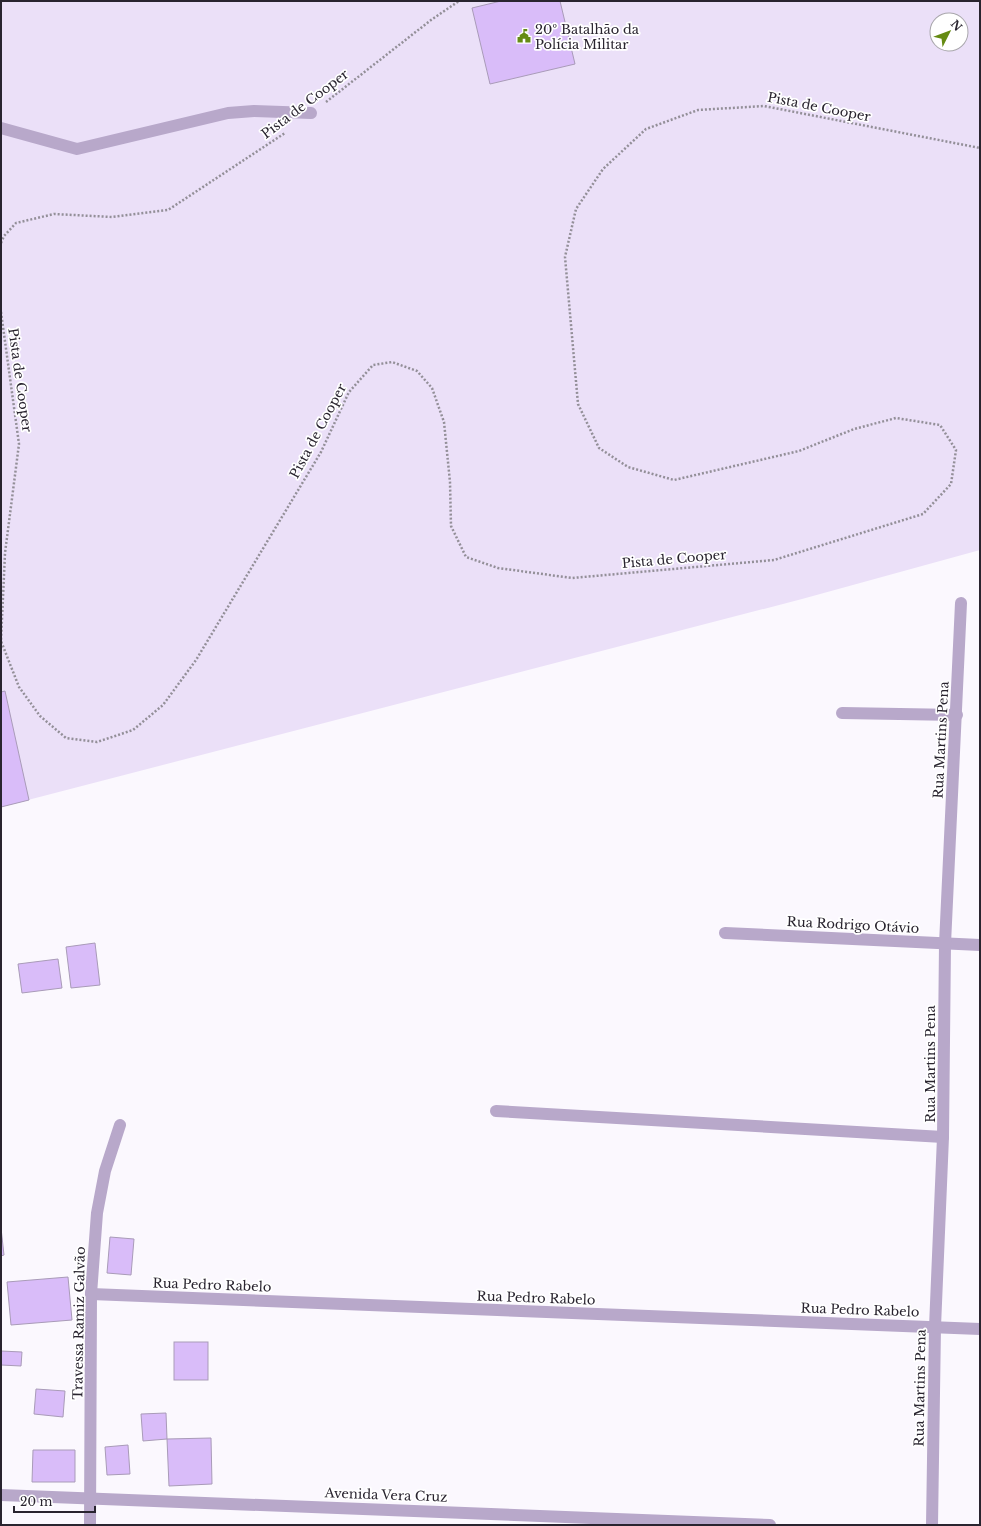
<svg xmlns="http://www.w3.org/2000/svg" width="981" height="1526" viewBox="0 0 981 1526" font-family="'Libre Baskerville',serif">
  <style>
    .green { fill: #ebe0f8; fill-rule: evenodd }
    .building { fill: #d9bcf9; stroke: #a99bb8 }
    .lines { fill: none; stroke-linecap: round; stroke-linejoin: round }
    .path { stroke: #938f98; stroke-width: 2.5; stroke-dasharray: 2 2; stroke-linecap: butt }
    .minor { stroke: #b8a8ca; stroke-width: 12 }
    .labels { text-anchor: middle; dominant-baseline: central; stroke-width: 3.5; stroke-linejoin: round; paint-order: stroke }
    .poi-label { font-size: 13px; fill: #29242f; stroke: #fff; text-anchor: start }
    .street-label { font-size: 13px; fill: #29242f; stroke: #fff }
  </style>
  <rect width="100%" height="100%" fill="#fbf8fe"/>
  <!-- green -->
  <path class="green" d="M 1,1 L 980,1 L 980,550 L 802,599 L 1,807 ZM 937,20 L 961,20 L 961,44 L 937,44 Z"/>
  <!-- building -->
  <g class="building">
    <path d="M 501,1 L 560,1 L 575,64 L 490,84 L 472,8 Z"/>
    <path d="M 5,691 L 29,800 L 1,807 L 1,692 Z"/>
    <path d="M 95,943 L 100,985 L 71,988 L 66,947 Z"/>
    <path d="M 58,959 L 62,988 L 22,993 L 18,964 Z"/>
    <path d="M 1,1228 L 4,1255 L 1,1256 Z"/>
    <path d="M 110,1237 L 134,1239 L 131,1275 L 107,1273 Z"/>
    <path d="M 68,1277 L 72,1320 L 11,1325 L 7,1282 Z"/>
    <rect x="174" y="1342" width="34" height="38"/>
    <path d="M 1,1351 L 22,1352 L 21,1366 L 1,1365 Z"/>
    <path d="M 36,1389 L 65,1391 L 63,1417 L 34,1414 Z"/>
    <path d="M 166,1413 L 167,1439 L 143,1441 L 141,1414 Z"/>
    <path d="M 211,1438 L 212,1484 L 169,1486 L 167,1439 Z"/>
    <path d="M 128,1445 L 130,1474 L 107,1475 L 105,1447 Z"/>
    <path d="M 33,1450 L 75,1450 L 75,1482 L 32,1482 Z"/>
  </g>
  <g class="lines">
    <!-- path -->
    <g class="path">
      <path d="M 326,102 L 431,20 L 459,1"/>
      <path d="M 1,243 L 4,236 L 16,223 L 54,214 L 112,217 L 168,210 L 285,133"/>
      <path d="M 1,312 L 19,444 L 5,553 L 1,641 L 19,687 L 40,716 L 66,738 L 97,742 L 133,730 L 163,705 L 196,660 L 321,452 L 349,392 L 373,365 L 392,362 L 417,371 L 432,388 L 444,422 L 450,482 L 451,526 L 466,557 L 498,568 L 572,578 L 774,560 L 923,514 L 951,484 L 956,450 L 940,425 L 896,418 L 854,429 L 799,451 L 674,480 L 628,467 L 599,448 L 578,404 L 565,257 L 576,209 L 603,169 L 646,129 L 698,110 L 764,106 L 980,148"/>
    </g>
    <!-- minor -->
    <g class="minor">
      <path d="M 1,128 L 77,149 L 228,113 L 254,111 L 311,113"/>
      <path d="M 842,713 L 957,715"/>
      <path d="M 725,933 L 980,945"/>
      <path d="M 496,1111 L 943,1137"/>
      <path d="M 91,1294 L 980,1329"/>
      <path d="M 1,1495 L 770,1525"/>
      <path d="M 90,1525 L 91,1294 L 97,1213 L 105,1171 L 120,1125"/>
      <path d="M 932,1525 L 935,1327 L 943,1137 L 945,944 L 961,603"/>
    </g>
  </g>
  <!-- icons -->
  <defs>
    <g id="civic-bare" transform="scale(1.08)"><path d="M-.6-6.5H3V-4.5H.6V-3L4-1V1h2V6H-6V1h2V-1L-.6-3ZM-1.2 2.5V6h2.4V2.5Z" fill="#658b13" stroke="#fff" stroke-width="2.5" paint-order="stroke"/></g>
  </defs>
  <g fill-rule="evenodd">
    <use href="#civic-bare" x="524" y="36"/>
  </g>
  <g class="labels">
    <!-- poi labels -->
    <g class="poi-label">
      <text x="535" y="29">20º Batalhão da<tspan x="535" dy="15">Polícia Militar</tspan></text>
    </g>
    <!-- street labels -->
    <g class="street-label">
      <text transform="translate(305 104) rotate(-37)">Pista de Cooper</text>
      <text transform="translate(819 107) rotate(11)">Pista de Cooper</text>
      <text transform="translate(20 380) rotate(82)">Pista de Cooper</text>
      <text transform="translate(318 431) rotate(-62)">Pista de Cooper</text>
      <text transform="translate(674 559) rotate(-5)">Pista de Cooper</text>
      <text transform="translate(941 740) rotate(-87)">Rua Martins Pena</text>
      <text transform="translate(853 925) rotate(3)">Rua Rodrigo Otávio</text>
      <text transform="translate(930 1064) rotate(-90)">Rua Martins Pena</text>
      <text transform="translate(212 1285) rotate(2)">Rua Pedro Rabelo</text>
      <text transform="translate(536 1298) rotate(2)">Rua Pedro Rabelo</text>
      <text transform="translate(860 1310) rotate(2)">Rua Pedro Rabelo</text>
      <text transform="translate(79 1323) rotate(-89)">Travessa Ramiz Galvão</text>
      <text transform="translate(920 1388) rotate(-89)">Rua Martins Pena</text>
      <text transform="translate(386 1495) rotate(2)">Avenida Vera Cruz</text>
    </g>
  </g>
  <!-- border -->
  <rect width="981" height="1526" fill="none" stroke="#29242f" stroke-width="4"/>
  <!-- north arrow -->
  <g transform="translate(949 32) rotate(48)"><circle r="19" fill="#ffffff" stroke="#a9a7ac"/>
  <path d="M0-3L7 15L0 10L-7 15Z" fill="#658b13"/>
  <text y="-6" font-size="11" font-weight="bold" text-anchor="middle" fill="#29242f">N</text>
  </g>
  <!-- scale -->
  <path d="M14 1506v6h81v-6" fill="none" stroke="#29242f" stroke-width="2"/>
  <text x="20" y="1506" font-size="12" fill="#29242f" stroke="#ffffff" stroke-width="3" paint-order="stroke">20 m</text>
</svg>
